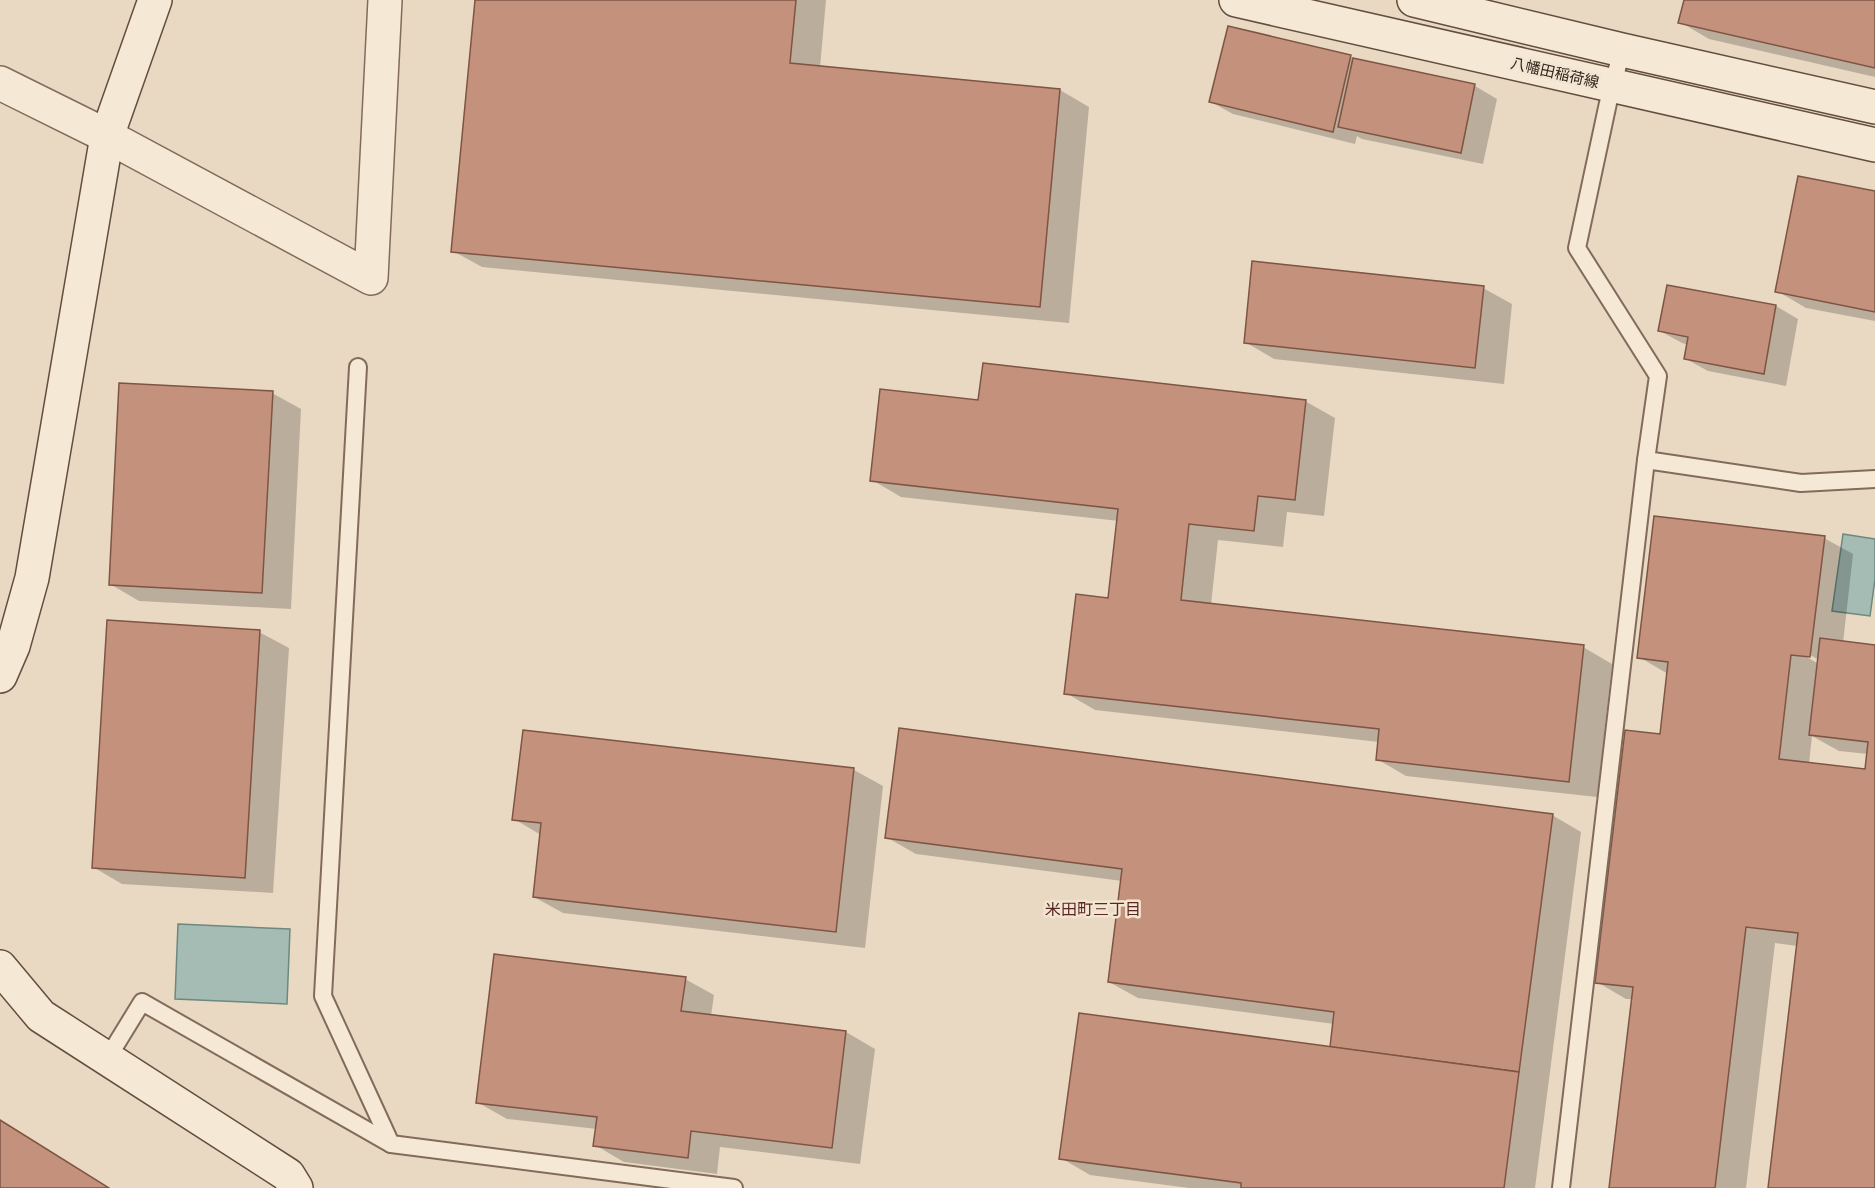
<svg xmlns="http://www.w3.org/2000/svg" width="1875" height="1188" viewBox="0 0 1875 1188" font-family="'Noto Serif','Noto Sans JP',serif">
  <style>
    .water { fill: #a4bcb3; stroke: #6c897f; stroke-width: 1.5 }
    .shadow { fill: #0003; fill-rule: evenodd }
    .building { fill: #c4927c; stroke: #7e5443; stroke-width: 1.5 }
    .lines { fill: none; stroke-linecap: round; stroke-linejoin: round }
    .lane-casing { stroke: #826b5b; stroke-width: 20 }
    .street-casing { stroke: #826b5b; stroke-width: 36 }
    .secondary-casing { stroke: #634d3f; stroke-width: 36 }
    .lane { stroke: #f5e8d5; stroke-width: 16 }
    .street { stroke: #f5e8d5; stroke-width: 33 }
    .secondary { stroke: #f5e8d5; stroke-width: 33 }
    .labels { text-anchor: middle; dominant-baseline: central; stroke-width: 5; stroke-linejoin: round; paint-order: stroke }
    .street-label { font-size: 15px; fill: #33261e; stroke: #f2e5d1 }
    .neighbourhood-label { font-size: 16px; fill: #5b2721; stroke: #f2e5d1 }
  </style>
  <rect width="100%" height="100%" fill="#e9d9c3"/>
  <!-- water -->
  <g class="water">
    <path d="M 1843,534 L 1875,539 L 1875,579 L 1870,616 L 1832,611 Z"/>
    <path d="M 178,924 L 290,929 L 287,1004 L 175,999 Z"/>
  </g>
  <!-- shadow -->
  <g class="shadow">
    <path d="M 476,0 L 826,0 L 820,68 L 1060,90 L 1089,107 L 1069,323 L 482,267 L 453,251 Z"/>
    <path d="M 1685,0 L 1875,0 L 1875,77 L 1709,39 L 1680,22 Z"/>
    <path d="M 1229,27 L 1351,57 L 1359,61 L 1475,86 L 1497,99 L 1483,164 L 1362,139 L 1357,136 L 1355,144 L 1233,114 L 1211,102 Z"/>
    <path d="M 1875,193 L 1875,321 L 1806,308 L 1777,291 Z"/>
    <path d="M 1668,287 L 1776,306 L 1798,319 L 1786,386 L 1708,371 L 1686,359 L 1689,345 L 1682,343 L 1660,331 Z"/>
    <path d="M 1483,288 L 1512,304 L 1504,384 L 1274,359 L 1245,342 Z"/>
    <path d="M 272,393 L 301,409 L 291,609 L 139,601 L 110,584 Z"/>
    <path d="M 980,401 L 1305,401 L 1335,418 L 1324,516 L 1287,512 L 1283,547 L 1218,540 L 1211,605 L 1583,647 L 1612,664 L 1597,797 L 1406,776 L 1377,759 L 1379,742 L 1095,710 L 1066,693 L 1110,599 L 1119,521 L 901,497 L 872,480 Z"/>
    <path d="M 1824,538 L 1853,554 L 1843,643 L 1875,646 L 1875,1188 L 1770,1188 L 1798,946 L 1775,943 L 1746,1188 L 1611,1188 L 1633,999 L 1626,999 L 1597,982 L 1661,735 L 1668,674 L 1639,657 ZM 1805,652 L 1819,660 L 1819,664 L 1803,655 ZM 1812,736 L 1839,751 L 1868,754 L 1866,770 L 1809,764 Z"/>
    <path d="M 259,632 L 289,648 L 273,893 L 122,884 L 93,867 Z"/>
    <path d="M 524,731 L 854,770 L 883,786 L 865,948 L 563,913 L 534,897 L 541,835 L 514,819 Z"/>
    <path d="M 1552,815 L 1581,832 L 1535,1188 L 1189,1188 L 1090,1175 L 1061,1158 L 1331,1049 L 1334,1024 L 1138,998 L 1109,982 L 1122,881 L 916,854 L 886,837 Z"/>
    <path d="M 685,979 L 714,995 L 711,1016 L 846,1032 L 875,1049 L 860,1164 L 720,1147 L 717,1174 L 624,1162 L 595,1145 L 597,1129 L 507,1119 L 477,1102 Z"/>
  </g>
  <!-- building -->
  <g class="building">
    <path d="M 475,0 L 796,0 L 790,63 L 1060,89 L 1040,307 L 451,252 Z"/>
    <path d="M 1684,0 L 1875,0 L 1875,68 L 1678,23 Z"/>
    <path d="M 1228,26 L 1351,55 L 1333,132 L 1209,102 Z"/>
    <path d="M 1353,58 L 1475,84 L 1461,153 L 1338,127 Z"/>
    <path d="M 1798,176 L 1875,191 L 1875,312 L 1775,292 Z"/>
    <path d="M 1252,261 L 1484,286 L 1475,368 L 1244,343 Z"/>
    <path d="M 1667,285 L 1776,305 L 1764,374 L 1684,359 L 1688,337 L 1658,331 Z"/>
    <path d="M 983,363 L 1306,400 L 1295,500 L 1258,496 L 1254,531 L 1189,524 L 1181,600 L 1584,645 L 1569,782 L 1376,760 L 1379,729 L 1064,694 L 1076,594 L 1108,598 L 1118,509 L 870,481 L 880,389 L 978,400 Z"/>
    <path d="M 119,383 L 273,391 L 262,593 L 109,585 Z"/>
    <path d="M 1654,516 L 1825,536 L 1810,657 L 1791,655 L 1779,759 L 1865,769 L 1868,742 L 1809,735 L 1820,638 L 1875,645 L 1875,1188 L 1768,1188 L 1798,933 L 1746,927 L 1715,1188 L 1609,1188 L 1633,987 L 1595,983 L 1625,730 L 1660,734 L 1668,662 L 1637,658 Z"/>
    <path d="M 107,620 L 260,630 L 245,878 L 92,868 Z"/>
    <path d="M 899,728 L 1553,814 L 1519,1072 L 1330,1047 L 1334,1012 L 1108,982 L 1122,869 L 885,838 Z"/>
    <path d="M 523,730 L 854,768 L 836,932 L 533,897 L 541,823 L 512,820 Z"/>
    <path d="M 494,954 L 686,977 L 681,1011 L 846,1031 L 832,1148 L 691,1131 L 688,1158 L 593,1146 L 597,1117 L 476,1103 Z"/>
    <path d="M 1079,1013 L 1519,1072 L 1504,1188 L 1241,1188 L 1241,1183 L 1059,1159 Z"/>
    <path d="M 0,1120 L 109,1188 L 0,1188 Z"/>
  </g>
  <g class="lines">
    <!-- lane casing -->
    <g class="lane-casing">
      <g id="lane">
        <path d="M 1622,50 L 1608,103 L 1577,248 L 1658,376 L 1646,460"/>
        <path d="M 358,367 L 323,996 L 391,1144 L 734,1188"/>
        <path d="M 107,1059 L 142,1002 L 391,1144"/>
        <path d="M 1561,1188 L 1646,460 L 1801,483 L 1875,479"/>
      </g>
    </g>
    <!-- street casing -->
    <g class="street-casing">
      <path id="street" d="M 0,83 L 107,136 L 371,278 L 385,0"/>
    </g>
    <!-- secondary casing -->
    <g class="secondary-casing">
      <g id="secondary">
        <path d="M 1236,0 L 1875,145"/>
        <path d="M 1414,0 L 1622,50 L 1875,107"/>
        <path d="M 0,676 L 13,646 L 32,578 L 107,136 L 155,0"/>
        <path d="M 0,967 L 41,1016 L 288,1175 L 296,1188"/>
      </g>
    </g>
    <!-- lane -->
    <use href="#lane" class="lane"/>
    <!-- street -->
    <use href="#street" class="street"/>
    <!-- secondary -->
    <use href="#secondary" class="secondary"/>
  </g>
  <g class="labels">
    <!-- street labels -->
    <g class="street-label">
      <text transform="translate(1555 72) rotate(13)">八幡田稲荷線</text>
    </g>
    <!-- neighbourhood labels -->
    <g class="neighbourhood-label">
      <text x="1093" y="909">米田町三丁目</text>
    </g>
  </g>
</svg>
